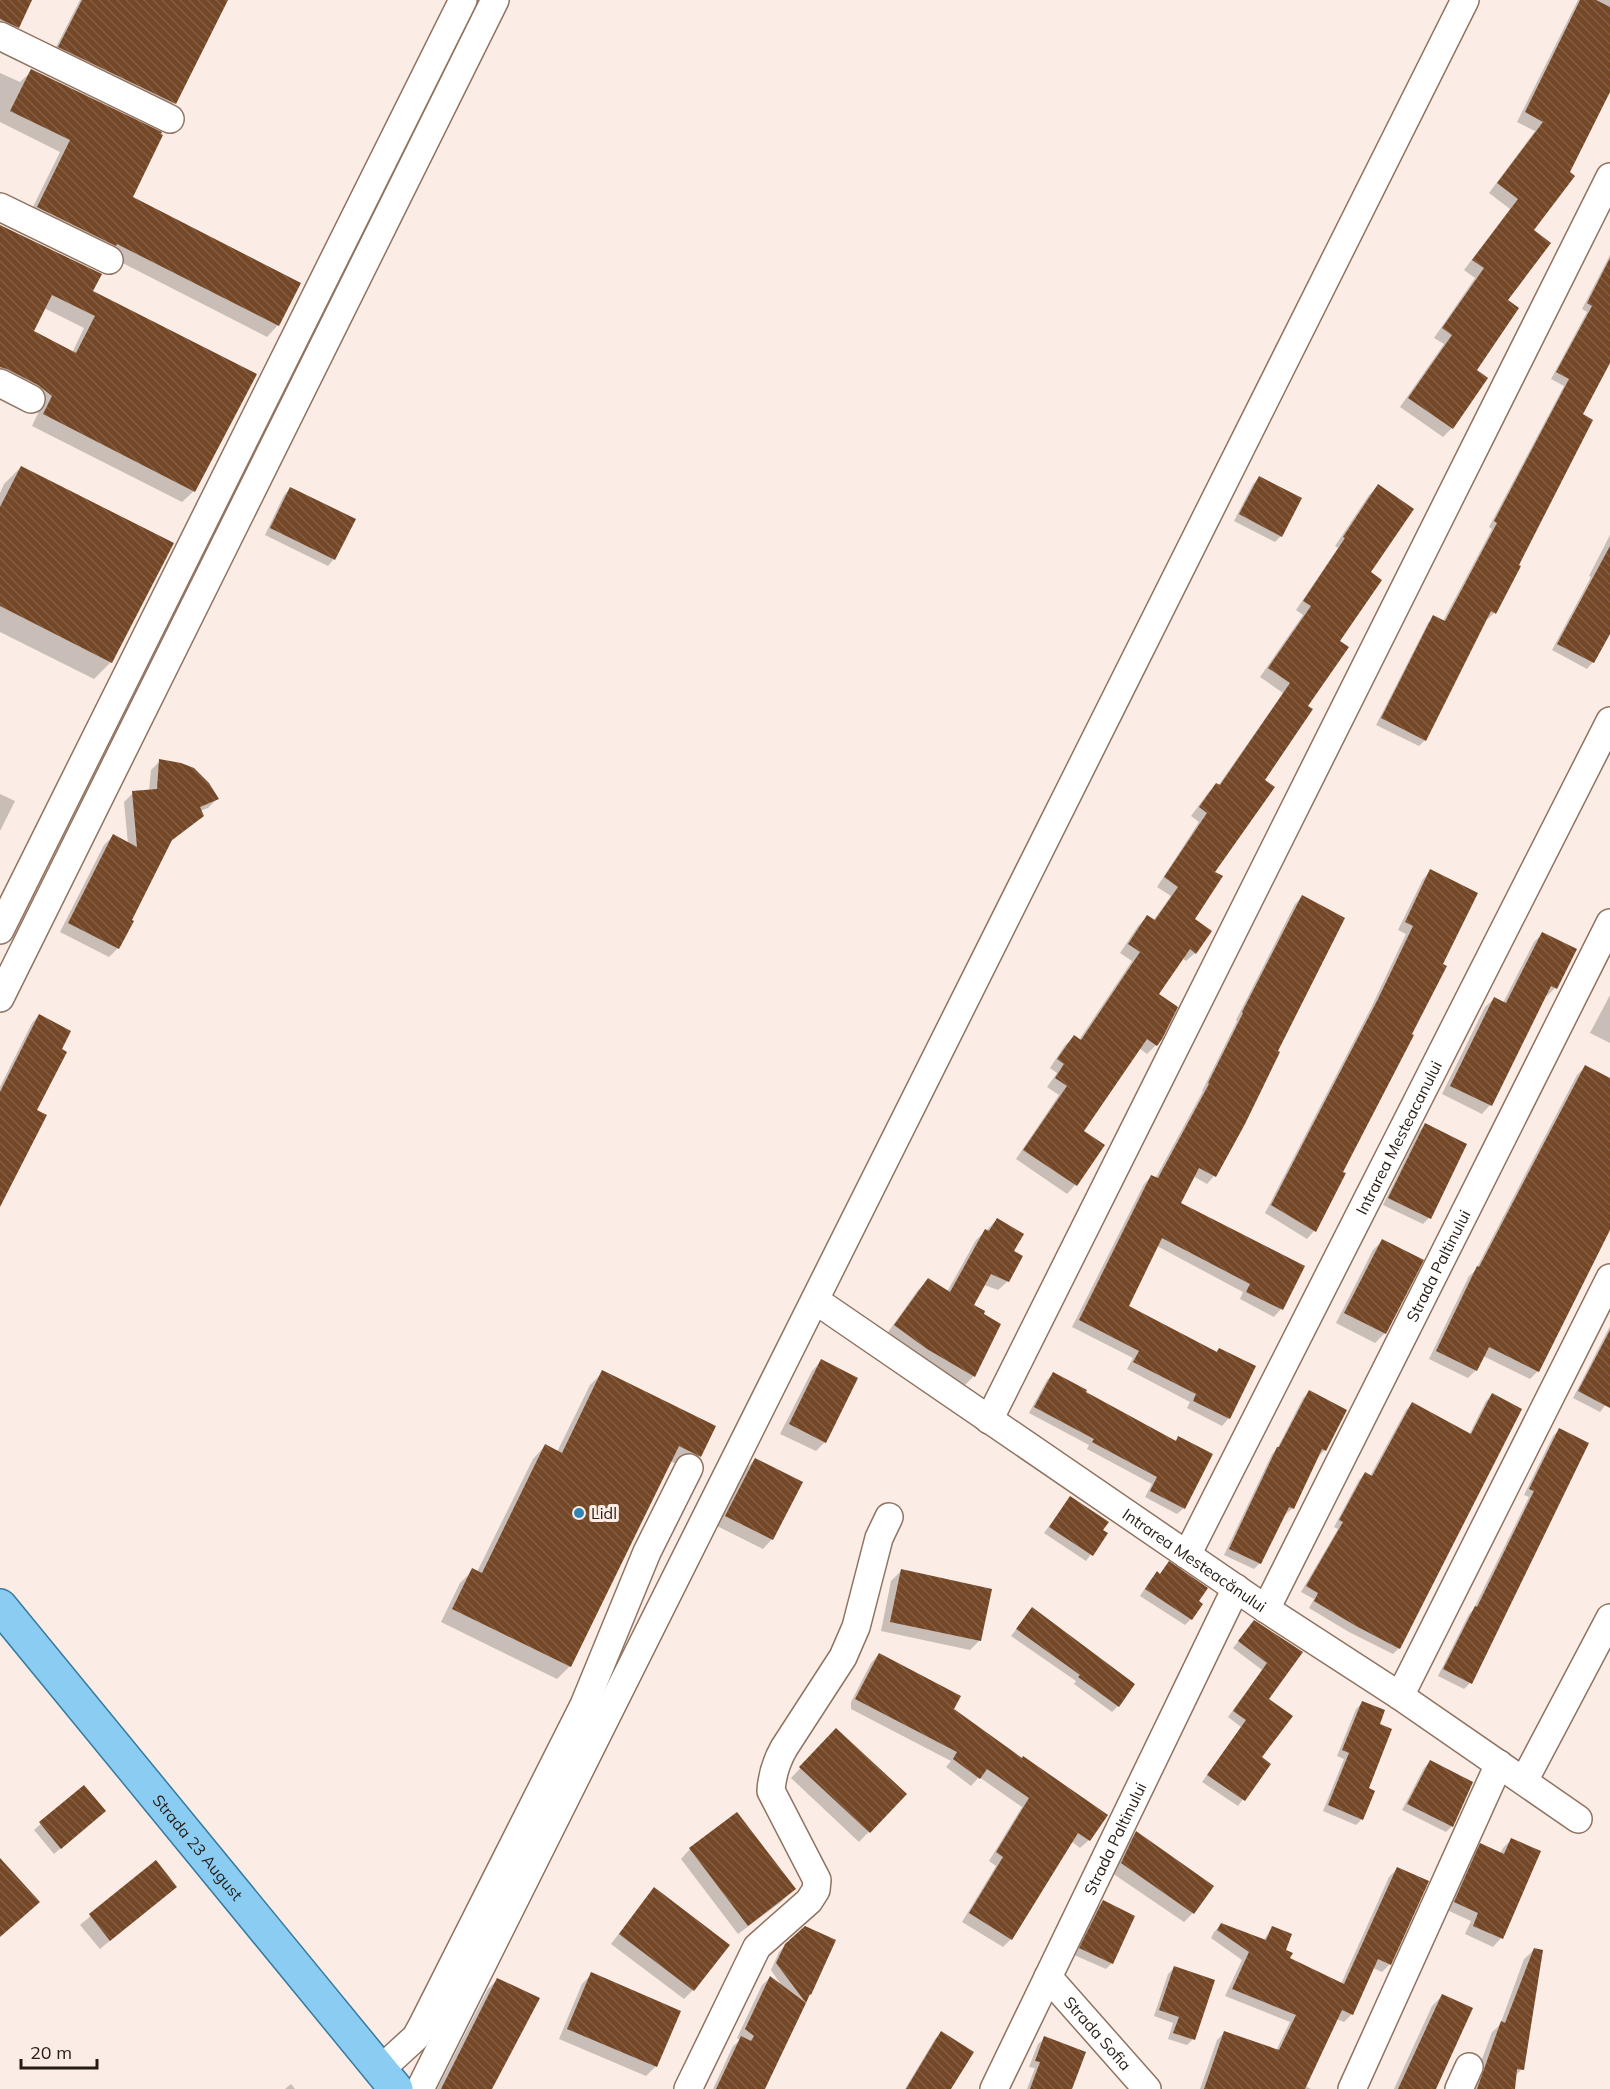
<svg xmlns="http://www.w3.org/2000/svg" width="1610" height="2089" viewBox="0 0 1610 2089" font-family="Mulish,sans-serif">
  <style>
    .shadow { fill: #0003; fill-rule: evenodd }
    .building { fill: url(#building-back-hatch); fill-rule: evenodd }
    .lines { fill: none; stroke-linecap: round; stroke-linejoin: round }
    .minor-casing { stroke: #907360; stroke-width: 30 }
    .major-casing { stroke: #367a9f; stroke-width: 36 }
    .minor { stroke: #fff; stroke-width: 27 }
    .major { stroke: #8bcdf2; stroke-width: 33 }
    .poi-dot { fill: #3185b5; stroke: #fbede5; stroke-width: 2 }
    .labels { text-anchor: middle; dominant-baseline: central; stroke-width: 6; stroke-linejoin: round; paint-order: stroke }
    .street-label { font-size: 16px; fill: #271c14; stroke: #fbede5 }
    .poi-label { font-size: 16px; fill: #271c14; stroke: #fbede5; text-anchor: start }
  </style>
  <defs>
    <pattern id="building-back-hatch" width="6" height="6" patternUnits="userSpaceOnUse" patternTransform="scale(1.5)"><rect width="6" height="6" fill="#744727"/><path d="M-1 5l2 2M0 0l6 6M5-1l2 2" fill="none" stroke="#835e44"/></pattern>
  </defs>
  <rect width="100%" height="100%" fill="#fbede5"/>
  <!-- shadow -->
  <g class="shadow">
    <path d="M 0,0 L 31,0 L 18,27 L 11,33 L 0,27 Z"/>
    <path d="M 80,0 L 226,0 L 174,103 L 168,109 L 53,53 Z"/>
    <path d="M 1578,0 L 1610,0 L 1610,90 L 1532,230 L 1505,300 L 1452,428 L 1443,437 L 1400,407 L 1444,344 L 1434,338 L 1475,278 L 1464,270 L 1510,209 L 1489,193 L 1535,131 L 1517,122 Z"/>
    <path d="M 32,71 L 131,198 L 278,325 L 267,337 L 105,254 L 27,219 L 60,152 L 0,122 L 0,73 L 20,82 Z"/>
    <path d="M 0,226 L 91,292 L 194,491 L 182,502 L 32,426 L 41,407 L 27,396 L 0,382 ZM 44,308 L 84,328 L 72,353 L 32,332 Z"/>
    <path d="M 1610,255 L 1610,358 L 1581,415 L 1494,613 L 1488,619 L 1486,618 L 1425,740 L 1419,746 L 1376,725 L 1428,623 L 1434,617 L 1443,621 L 1492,529 L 1489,527 L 1564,386 L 1551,379 L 1587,312 L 1582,309 Z"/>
    <path d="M 21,467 L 111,662 L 94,679 L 0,632 L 0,493 L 4,484 Z"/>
    <path d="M 1259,478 L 1281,536 L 1275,542 L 1234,521 L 1253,484 Z"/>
    <path d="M 1378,486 L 1369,573 L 1338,641 L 1306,706 L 1213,872 L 1192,919 L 1195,953 L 1186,961 L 1182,958 L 1156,994 L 1176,1007 L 1156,1045 L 1147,1054 L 1139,1048 L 1082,1131 L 1103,1145 L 1075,1185 L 1067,1194 L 1016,1159 L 1059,1095 L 1047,1087 L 1057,1073 L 1050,1068 L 1065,1045 L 1074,1037 L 1079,1040 L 1132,961 L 1120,953 L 1138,926 L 1147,917 L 1153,921 L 1171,896 L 1157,887 L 1199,822 L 1191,816 L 1208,793 L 1216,785 L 1218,786 L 1283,693 L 1260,677 L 1303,615 L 1296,610 L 1338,548 L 1335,546 L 1369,495 Z"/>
    <path d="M 290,489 L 334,559 L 328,566 L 265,535 L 284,495 Z"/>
    <path d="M 1610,535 L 1610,630 L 1593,662 L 1587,669 L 1552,650 L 1591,577 L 1589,576 Z"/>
    <path d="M 160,761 L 217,799 L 208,808 L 200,811 L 202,815 L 193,824 L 169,843 L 118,948 L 109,957 L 60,932 L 104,845 L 113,836 L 128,844 L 124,802 L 133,793 L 149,791 L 151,770 Z"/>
    <path d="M 0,794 L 15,801 L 0,831 Z"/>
    <path d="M 1431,871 L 1341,1172 L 1344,1174 L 1314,1231 L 1307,1239 L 1265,1213 L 1371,1008 L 1406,934 L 1398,930 L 1423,879 Z"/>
    <path d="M 1302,897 L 1276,1052 L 1243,1123 L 1214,1176 L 1207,1184 L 1193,1176 L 1179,1203 L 1303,1267 L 1281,1309 L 1274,1317 L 1240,1299 L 1243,1292 L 1157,1246 L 1127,1306 L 1215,1353 L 1219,1349 L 1229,1418 L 1222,1426 L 1187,1408 L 1190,1402 L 1127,1369 L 1133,1358 L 1072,1327 L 1144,1184 L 1151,1177 L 1155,1179 L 1203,1091 L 1202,1091 L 1237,1021 L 1236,1020 L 1295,904 Z"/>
    <path d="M 1543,933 L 1555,988 L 1547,996 L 1545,995 L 1490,1105 L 1482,1114 L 1442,1094 L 1485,1007 L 1494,999 L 1503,1003 L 1534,942 Z"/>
    <path d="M 1610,995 L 1610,1043 L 1590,1033 Z"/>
    <path d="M 39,1015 L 34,1111 L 0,1204 L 0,1087 L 32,1023 Z"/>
    <path d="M 1585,1067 L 1610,1080 L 1610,1228 L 1538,1371 L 1530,1379 L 1483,1356 L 1476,1370 L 1468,1378 L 1429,1359 L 1469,1276 L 1475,1271 L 1577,1075 Z"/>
    <path d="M 1425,1125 L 1429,1218 L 1423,1224 L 1383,1205 L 1419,1131 Z"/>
    <path d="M 997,1220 L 1012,1252 L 1008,1281 L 998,1290 L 984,1285 L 972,1306 L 974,1376 L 965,1385 L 917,1358 L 886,1335 L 918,1290 L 928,1280 L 947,1292 L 976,1240 Z"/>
    <path d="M 1382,1241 L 1385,1333 L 1375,1343 L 1336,1323 L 1373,1250 Z"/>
    <path d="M 1610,1326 L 1610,1399 L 1600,1412 L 1573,1398 Z"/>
    <path d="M 821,1361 L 825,1442 L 816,1451 L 780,1434 L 812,1371 Z"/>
    <path d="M 603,1372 L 699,1456 L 687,1469 L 670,1461 L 570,1666 L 557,1679 L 441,1622 L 460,1583 L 473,1570 L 477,1572 L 533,1459 L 545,1446 L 557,1452 L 590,1385 Z"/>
    <path d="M 1053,1374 L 1084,1393 L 1174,1442 L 1178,1438 L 1211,1454 L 1184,1508 L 1177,1514 L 1145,1497 L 1152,1484 L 1087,1449 L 1089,1445 L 1029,1413 L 1047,1380 Z"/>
    <path d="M 1309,1392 L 1325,1450 L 1319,1456 L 1293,1508 L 1286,1514 L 1284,1513 L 1260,1563 L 1254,1569 L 1224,1555 L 1272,1454 L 1277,1449 L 1303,1398 Z"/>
    <path d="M 1492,1395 L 1399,1648 L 1393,1654 L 1349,1632 L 1309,1608 L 1314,1599 L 1301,1592 L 1338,1529 L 1334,1527 L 1359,1480 L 1365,1474 L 1370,1476 L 1406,1410 L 1412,1404 L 1469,1435 L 1486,1401 Z"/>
    <path d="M 1559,1430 L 1587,1444 L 1470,1683 L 1464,1689 L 1438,1676 L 1469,1614 L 1473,1610 L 1529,1497 L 1524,1495 L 1553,1436 Z"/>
    <path d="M 755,1459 L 772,1539 L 763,1549 L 717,1526 L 746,1469 Z"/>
    <path d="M 1070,1498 L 1106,1534 L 1086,1561 L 1044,1533 Z"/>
    <path d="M 1169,1563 L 1197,1601 L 1191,1619 L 1185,1625 L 1140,1596 L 1151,1579 L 1157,1573 L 1159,1575 Z"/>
    <path d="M 901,1571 L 980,1640 L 970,1650 L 881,1631 L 891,1581 Z"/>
    <path d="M 1032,1609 L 1118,1706 L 1112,1712 L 1074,1684 L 1076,1681 L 1011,1636 Z"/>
    <path d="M 1254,1622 L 1301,1652 L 1267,1699 L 1260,1758 L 1269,1764 L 1238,1806 L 1202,1782 L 1241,1727 L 1228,1717 L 1262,1670 L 1233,1648 Z"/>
    <path d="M 879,1654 L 952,1710 L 1089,1840 L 1080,1848 L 1071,1841 L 1011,1939 L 1003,1947 L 962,1922 L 996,1866 L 989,1861 L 1022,1807 L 979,1777 L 971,1786 L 946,1767 L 951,1761 L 851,1709 L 851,1702 L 871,1663 Z"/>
    <path d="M 1362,1703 L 1378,1725 L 1362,1819 L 1356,1825 L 1323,1811 L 1344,1759 L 1337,1756 L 1356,1709 Z"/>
    <path d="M 827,1740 L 905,1794 L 859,1842 L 791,1778 Z"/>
    <path d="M 1430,1762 L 1452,1826 L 1446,1832 L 1402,1810 L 1424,1768 Z"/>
    <path d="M 83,1787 L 97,1817 L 54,1854 L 34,1830 Z"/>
    <path d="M 1136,1833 L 1193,1913 L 1184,1922 L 1112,1873 L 1127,1843 Z"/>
    <path d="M 1511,1840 L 1539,1852 L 1501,1938 L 1493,1947 L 1465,1934 L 1471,1921 L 1447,1910 L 1472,1853 L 1481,1845 L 1500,1854 L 1503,1848 Z"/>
    <path d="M 690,1849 L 791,1892 L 781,1902 L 738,1934 L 681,1859 Z"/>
    <path d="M 155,1862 L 175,1887 L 100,1949 L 80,1925 Z"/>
    <path d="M 1397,1869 L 1390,1964 L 1382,1972 L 1373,1968 L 1351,2015 L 1344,2022 L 1336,2019 L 1305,2086 L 1311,2089 L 1200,2089 L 1217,2040 L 1224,2033 L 1276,2051 L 1290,2022 L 1225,1996 L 1242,1960 L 1211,1938 L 1214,1932 L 1221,1925 L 1263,1941 L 1272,1928 L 1289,1959 L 1341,1984 L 1389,1877 Z"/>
    <path d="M 654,1889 L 693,1990 L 684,1999 L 611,1944 L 645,1899 Z"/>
    <path d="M 1103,1902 L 1112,1963 L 1106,1969 L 1074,1955 L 1097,1908 Z"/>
    <path d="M 834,1941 L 763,2089 L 713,2089 L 733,2046 L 740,2040 L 737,2038 L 762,1985 L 770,1978 L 782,1986 L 771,1970 L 779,1952 L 786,1945 Z"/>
    <path d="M 1534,1950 L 1522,2069 L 1515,2076 L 1514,2089 L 1471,2089 L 1492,2032 L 1500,2025 L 1524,1959 Z"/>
    <path d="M 1174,1968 L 1193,2039 L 1187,2045 L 1168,2039 L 1173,2023 L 1154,2016 L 1168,1974 Z"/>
    <path d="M 592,1974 L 679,2011 L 655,2067 L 646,2076 L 559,2039 L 582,1984 Z"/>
    <path d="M 497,1980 L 490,2089 L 437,2089 L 488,1989 Z"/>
    <path d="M 1442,1996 L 1434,2089 L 1394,2089 L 1432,2006 Z"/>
    <path d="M 941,2033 L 949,2089 L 905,2089 L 935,2039 Z"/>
    <path d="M 1045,2038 L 1070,2089 L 1027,2089 L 1035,2068 L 1029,2067 L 1038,2044 Z"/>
    <path d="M 291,2084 L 295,2089 L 285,2089 Z"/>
  </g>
  <!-- building -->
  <g class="building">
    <path d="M 0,0 L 32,0 L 19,28 L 0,19 Z"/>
    <path d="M 82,0 L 228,0 L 176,104 L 58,47 Z"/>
    <path d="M 1580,0 L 1596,0 L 1610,7 L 1610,92 L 1570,172 L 1575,176 L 1534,230 L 1551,243 L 1508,300 L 1519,308 L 1477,370 L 1488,378 L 1453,429 L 1408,398 L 1452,335 L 1442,328 L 1484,268 L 1472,260 L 1518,199 L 1497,183 L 1543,122 L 1525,112 Z"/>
    <path d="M 31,69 L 162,132 L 161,134 L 163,135 L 133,197 L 301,283 L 279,326 L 117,244 L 116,246 L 37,207 L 70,140 L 10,111 Z"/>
    <path d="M 0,225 L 102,274 L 93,291 L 257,374 L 195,492 L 43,414 L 52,396 L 38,385 L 7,369 L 0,367 ZM 52,295 L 95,316 L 76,353 L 34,331 Z"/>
    <path d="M 1610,258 L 1610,363 L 1583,414 L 1593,420 L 1519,565 L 1521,566 L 1496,614 L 1491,611 L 1426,741 L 1381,718 L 1433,615 L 1445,621 L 1497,523 L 1494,521 L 1569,379 L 1556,372 L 1592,306 L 1587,303 Z"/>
    <path d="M 21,466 L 174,543 L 112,663 L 0,606 L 0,507 Z"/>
    <path d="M 1259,476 L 1302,498 L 1282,537 L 1239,514 Z"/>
    <path d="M 1378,484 L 1414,509 L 1371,572 L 1382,580 L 1340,641 L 1349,647 L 1308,706 L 1313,709 L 1265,780 L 1275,787 L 1215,872 L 1223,876 L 1195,919 L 1212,931 L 1196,954 L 1190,949 L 1159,994 L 1178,1007 L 1162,1039 L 1157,1046 L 1147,1039 L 1084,1131 L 1105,1145 L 1077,1186 L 1023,1150 L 1067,1086 L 1055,1078 L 1064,1064 L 1057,1059 L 1074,1035 L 1081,1040 L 1140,952 L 1128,944 L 1147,915 L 1155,920 L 1178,887 L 1164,877 L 1207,813 L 1199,807 L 1216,783 L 1220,785 L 1290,683 L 1268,668 L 1311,606 L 1303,601 L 1345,538 L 1343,537 Z"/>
    <path d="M 290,487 L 356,519 L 335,560 L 270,528 Z"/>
    <path d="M 1610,546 L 1610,634 L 1594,663 L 1557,644 Z"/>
    <path d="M 159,759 L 181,763 L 194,768 L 209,783 L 219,799 L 200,807 L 204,816 L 172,840 L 132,920 L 134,921 L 119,949 L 68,923 L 113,834 L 137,847 L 132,791 L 157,789 Z"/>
    <path d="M 1430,869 L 1478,893 L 1443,964 L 1447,966 L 1412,1034 L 1414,1035 L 1343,1172 L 1346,1173 L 1316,1232 L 1271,1205 L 1378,999 L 1413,926 L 1405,922 Z"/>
    <path d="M 1302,895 L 1345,918 L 1278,1051 L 1280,1052 L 1245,1124 L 1216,1177 L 1199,1168 L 1181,1203 L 1305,1266 L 1283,1310 L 1246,1292 L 1250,1284 L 1162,1238 L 1129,1306 L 1217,1352 L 1219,1348 L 1256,1366 L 1230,1419 L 1193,1401 L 1196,1394 L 1133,1362 L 1139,1351 L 1079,1320 L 1151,1175 L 1158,1178 L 1209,1084 L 1208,1083 L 1243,1013 L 1242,1012 Z"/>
    <path d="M 1542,932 L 1577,949 L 1557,989 L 1551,986 L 1492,1106 L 1450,1086 L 1494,997 L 1506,1003 Z"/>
    <path d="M 39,1014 L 71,1031 L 62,1049 L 67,1052 L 37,1110 L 47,1115 L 0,1207 L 0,1092 Z"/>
    <path d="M 1585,1065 L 1610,1078 L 1610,1230 L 1539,1372 L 1489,1347 L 1477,1371 L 1436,1351 L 1477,1266 L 1479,1267 Z"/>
    <path d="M 1425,1123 L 1467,1144 L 1431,1219 L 1388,1198 Z"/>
    <path d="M 997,1218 L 1024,1234 L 1014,1251 L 1023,1256 L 1009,1282 L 991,1274 L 974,1305 L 985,1311 L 984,1314 L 1001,1324 L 975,1377 L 927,1349 L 894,1325 L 928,1278 L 950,1292 L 985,1229 L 989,1231 Z"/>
    <path d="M 1382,1239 L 1424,1260 L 1386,1334 L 1344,1313 Z"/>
    <path d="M 1610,1330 L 1610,1408 L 1578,1391 Z"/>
    <path d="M 821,1359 L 858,1378 L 826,1443 L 789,1424 Z"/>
    <path d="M 602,1370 L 716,1426 L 701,1457 L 679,1446 L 571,1667 L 452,1609 L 472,1568 L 482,1573 L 545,1444 L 562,1453 Z"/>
    <path d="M 1053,1372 L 1087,1390 L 1086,1392 L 1176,1441 L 1178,1436 L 1213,1454 L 1185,1509 L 1150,1491 L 1157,1477 L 1092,1442 L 1094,1439 L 1034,1407 Z"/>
    <path d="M 1309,1390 L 1347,1410 L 1326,1451 L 1322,1449 L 1294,1509 L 1289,1507 L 1261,1564 L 1229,1549 L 1277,1447 L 1279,1447 Z"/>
    <path d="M 1492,1393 L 1522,1409 L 1400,1649 L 1356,1626 L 1314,1601 L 1318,1593 L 1306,1586 L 1343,1522 L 1339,1520 L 1365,1472 L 1372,1476 L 1412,1402 L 1471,1434 Z"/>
    <path d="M 1559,1428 L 1589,1443 L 1472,1684 L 1443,1669 L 1475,1606 L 1477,1607 L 1534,1491 L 1529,1489 Z"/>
    <path d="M 755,1458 L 803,1482 L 773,1540 L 725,1516 Z"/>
    <path d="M 1070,1496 L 1109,1522 L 1103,1530 L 1108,1533 L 1093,1556 L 1049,1527 Z"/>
    <path d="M 1169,1561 L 1208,1588 L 1199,1601 L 1203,1604 L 1192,1620 L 1145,1589 L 1157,1571 L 1160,1574 Z"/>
    <path d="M 901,1569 L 992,1589 L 981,1641 L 890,1622 Z"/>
    <path d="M 1032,1607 L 1135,1684 L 1119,1707 L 1078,1677 L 1080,1675 L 1016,1629 Z"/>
    <path d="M 1254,1620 L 1303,1652 L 1269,1699 L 1293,1716 L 1262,1757 L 1271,1764 L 1245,1801 L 1207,1775 L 1246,1720 L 1233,1711 L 1267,1663 L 1238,1641 Z"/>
    <path d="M 879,1653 L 961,1696 L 954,1709 L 1022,1758 L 1023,1756 L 1108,1815 L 1090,1841 L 1078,1833 L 1012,1940 L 969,1913 L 1003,1857 L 996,1852 L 1029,1798 L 987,1769 L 980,1779 L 953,1759 L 957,1752 L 855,1699 Z"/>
    <path d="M 1362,1701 L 1385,1710 L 1380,1724 L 1392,1729 L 1369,1788 L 1375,1791 L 1363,1820 L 1328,1805 L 1349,1753 L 1342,1750 Z"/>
    <path d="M 836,1728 L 907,1794 L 870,1833 L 799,1767 Z"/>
    <path d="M 1430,1760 L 1473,1782 L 1453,1827 L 1407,1804 Z"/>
    <path d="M 84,1785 L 106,1811 L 61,1849 L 39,1822 Z"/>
    <path d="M 737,1812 L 796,1889 L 748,1926 L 689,1848 Z"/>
    <path d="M 1136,1831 L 1214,1886 L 1194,1914 L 1121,1863 Z"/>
    <path d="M 1511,1838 L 1541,1851 L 1503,1939 L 1473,1926 L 1478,1913 L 1454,1902 L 1480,1843 L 1504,1854 Z"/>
    <path d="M 0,1858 L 40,1902 L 0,1937 Z"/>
    <path d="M 156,1860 L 177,1887 L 110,1941 L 89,1914 Z"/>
    <path d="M 1397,1867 L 1429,1881 L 1391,1965 L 1378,1959 L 1353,2015 L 1342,2010 L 1305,2089 L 1204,2089 L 1224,2031 L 1279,2050 L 1296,2015 L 1232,1989 L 1249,1952 L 1217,1930 L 1221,1923 L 1266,1940 L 1272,1926 L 1292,1934 L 1286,1950 L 1293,1953 L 1290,1958 L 1344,1984 Z"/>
    <path d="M 654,1887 L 730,1945 L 694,1991 L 619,1934 Z"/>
    <path d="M 1103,1900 L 1135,1916 L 1113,1964 L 1079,1948 Z"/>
    <path d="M 805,1926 L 836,1940 L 811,1995 L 810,1994 L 806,2003 L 776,1963 L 785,1944 Z"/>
    <path d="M 1534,1948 L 1543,1950 L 1524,2070 L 1517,2069 L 1515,2089 L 1477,2089 L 1501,2021 L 1505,2023 Z"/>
    <path d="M 1174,1966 L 1215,1980 L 1195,2040 L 1173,2033 L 1179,2017 L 1159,2010 Z"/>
    <path d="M 591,1972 L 681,2011 L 657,2067 L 567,2029 Z"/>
    <path d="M 770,1976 L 806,2003 L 765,2089 L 716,2089 L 741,2036 L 751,2041 L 754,2036 L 745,2029 Z"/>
    <path d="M 497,1978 L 540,1998 L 492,2089 L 441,2089 Z"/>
    <path d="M 1442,1994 L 1473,2008 L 1436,2089 L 1398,2089 Z"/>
    <path d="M 941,2031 L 974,2052 L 951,2089 L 906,2089 Z"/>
    <path d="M 1044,2036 L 1086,2052 L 1072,2089 L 1030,2089 L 1040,2062 L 1035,2061 Z"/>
  </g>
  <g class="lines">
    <!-- minor casing -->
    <g class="minor-casing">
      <g id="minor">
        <path d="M 0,36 L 170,119"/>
        <path d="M 0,207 L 109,260"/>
        <path d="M 0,383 L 31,399"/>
        <path d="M 0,930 L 463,0"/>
        <path d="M 0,998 L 495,0"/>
        <path id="s1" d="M 815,1300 L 1266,1609 L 1400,1696 L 1578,1819"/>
        <path d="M 989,1420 L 1610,177"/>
        <path id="s2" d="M 1187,1555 L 1610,721"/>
        <path id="s3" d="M 1266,1609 L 1610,923"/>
        <path d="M 1400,1696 L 1610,1278"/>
        <path d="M 1524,1781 L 1610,1618"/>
        <path id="s4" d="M 1048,1977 L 1147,2089"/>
        <path d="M 380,2070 L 416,2037 L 422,2026 L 584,1705 L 647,1552 L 689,1468"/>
        <path d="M 420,2089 L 1465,0"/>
        <path d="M 688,2089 L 757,1947 L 809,1901 L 816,1890 L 817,1880 L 771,1791 C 772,1775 776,1762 784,1748 L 843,1657 L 856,1627 L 879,1538 L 889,1517"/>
        <path id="s5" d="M 994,2089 L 1236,1588"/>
        <path d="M 1352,2089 L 1499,1764"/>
        <path d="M 1459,2089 L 1469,2067"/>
      </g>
    </g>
    <!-- major casing -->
    <g class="major-casing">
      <g id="major">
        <path id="s6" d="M 0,1606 L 396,2089"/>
      </g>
    </g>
    <!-- minor -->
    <use href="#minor" class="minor"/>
    <!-- major -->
    <use href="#major" class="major"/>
  </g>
  <!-- markers -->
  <circle class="poi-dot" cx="579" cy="1513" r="6"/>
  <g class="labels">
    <!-- street labels -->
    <g class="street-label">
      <text stroke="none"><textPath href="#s2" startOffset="468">Intrarea Mesteacanului</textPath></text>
      <text stroke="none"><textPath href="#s3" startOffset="384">Strada Paltinului</textPath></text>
      <text stroke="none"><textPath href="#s1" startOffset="460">Intrarea Mesteacănului</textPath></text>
      <text stroke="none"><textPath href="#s5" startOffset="278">Strada Paltinului</textPath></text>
      <text stroke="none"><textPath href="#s6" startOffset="312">Strada 23 August</textPath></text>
      <text stroke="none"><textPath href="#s4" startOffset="75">Strada Sofia</textPath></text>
    </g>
    <!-- poi labels -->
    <g class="poi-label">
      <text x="591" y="1513">Lidl</text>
    </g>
  </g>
  <!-- scale -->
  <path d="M21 2059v9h76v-9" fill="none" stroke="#271c14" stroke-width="3"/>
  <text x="30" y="2059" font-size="18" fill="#271c14" stroke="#fbede5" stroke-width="4.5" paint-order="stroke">20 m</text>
</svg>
